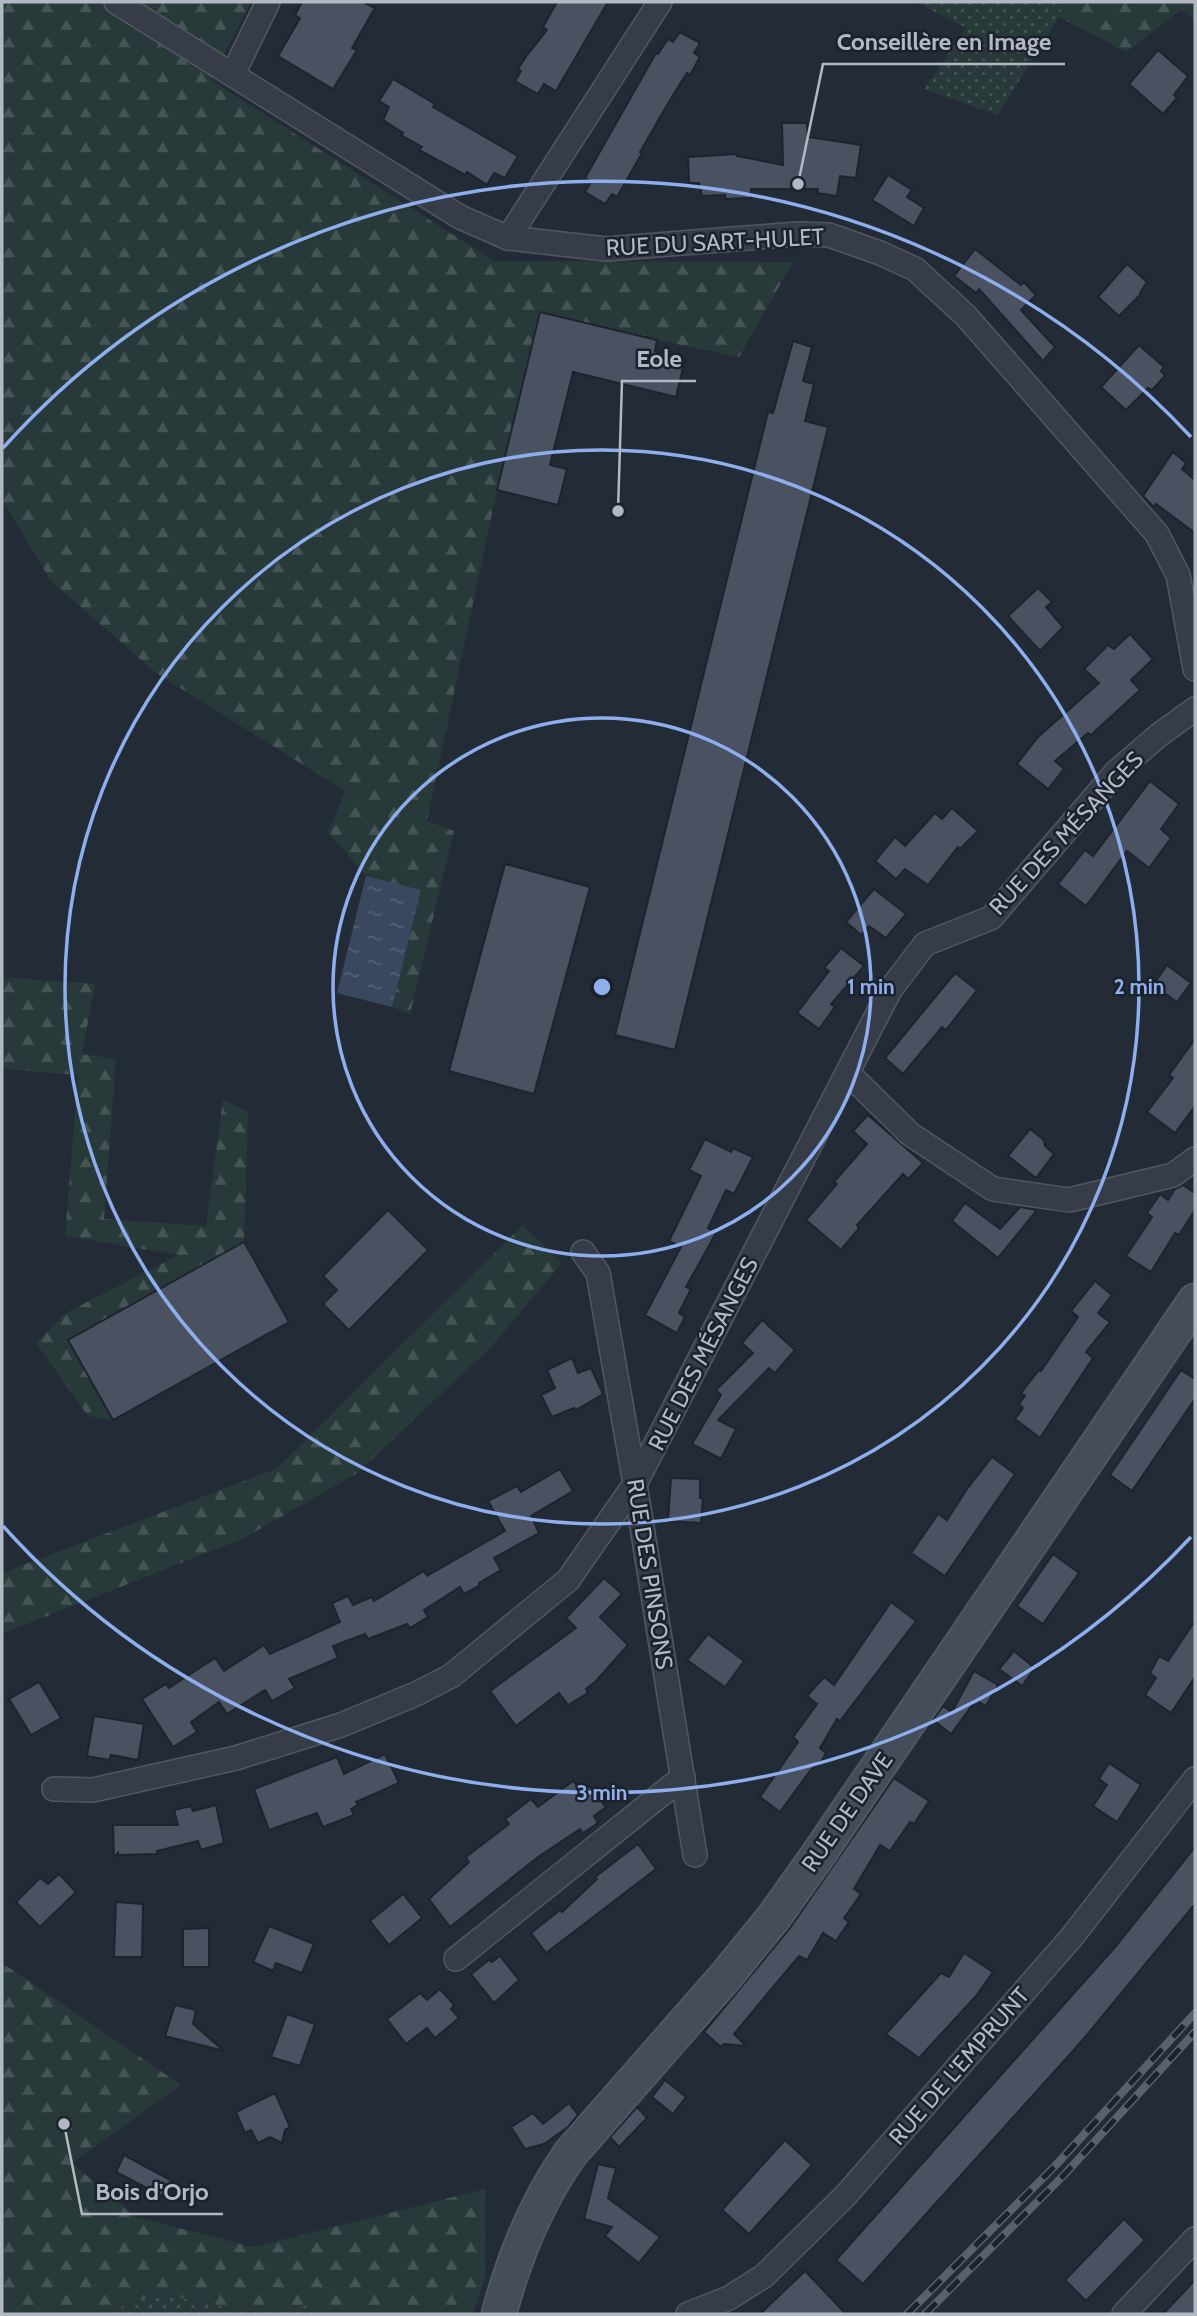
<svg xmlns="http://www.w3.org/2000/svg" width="1197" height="2316" viewBox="0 0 1197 2316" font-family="Cabin,sans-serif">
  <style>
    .grass { fill: url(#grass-dots) }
    .forest { fill: url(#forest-firs) }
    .water { fill: url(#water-ripples) }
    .building { fill: #4a5261; stroke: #1e242e; stroke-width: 2 }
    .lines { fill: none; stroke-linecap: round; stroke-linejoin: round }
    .street-casing { stroke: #525862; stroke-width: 26 }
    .secondary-casing { stroke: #525862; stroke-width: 37 }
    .street { stroke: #373d48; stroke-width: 23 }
    .secondary { stroke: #454c5a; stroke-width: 33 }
    .rail-casing { stroke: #59616e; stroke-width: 8 }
    .rail { stroke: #1c222c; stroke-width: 5; stroke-dasharray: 16; stroke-linecap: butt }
    .ring { fill: none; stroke: #8eaeed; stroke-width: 3.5 }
    .labels { text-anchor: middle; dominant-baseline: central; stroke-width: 5; stroke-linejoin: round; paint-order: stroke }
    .street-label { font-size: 23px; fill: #b2b8c4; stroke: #1c222c }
    .centre { fill: #8eaeed; stroke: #1c222c; stroke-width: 3.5 }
    .ring-label { font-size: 21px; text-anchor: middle; font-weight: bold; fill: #8eaeed; stroke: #1c222c; stroke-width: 5; stroke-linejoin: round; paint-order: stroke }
    .leader { fill: none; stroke: #b2b8c4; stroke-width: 2.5 }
    .callout-dot { fill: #b2b8c4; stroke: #1c222c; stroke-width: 2.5 }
    .callout-label { font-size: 24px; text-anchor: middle; font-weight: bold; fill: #b2b8c4; stroke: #1c222c; stroke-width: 5; stroke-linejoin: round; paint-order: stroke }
  </style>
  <defs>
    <pattern id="grass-dots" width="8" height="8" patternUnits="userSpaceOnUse" patternTransform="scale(1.75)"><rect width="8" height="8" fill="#28393a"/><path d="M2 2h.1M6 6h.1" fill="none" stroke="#455455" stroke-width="1.8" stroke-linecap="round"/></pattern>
    <pattern id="forest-firs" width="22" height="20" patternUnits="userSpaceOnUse" patternTransform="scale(1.75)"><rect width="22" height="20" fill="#28393a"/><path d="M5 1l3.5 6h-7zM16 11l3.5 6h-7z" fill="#455455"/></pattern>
    <pattern id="water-ripples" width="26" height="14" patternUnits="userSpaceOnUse" patternTransform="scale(1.75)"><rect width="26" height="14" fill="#3a485f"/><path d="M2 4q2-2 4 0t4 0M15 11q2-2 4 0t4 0" fill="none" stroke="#546074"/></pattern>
  </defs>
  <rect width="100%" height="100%" fill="#232b37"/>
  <!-- grass -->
  <g class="grass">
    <path d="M 915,2 L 1065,2 L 1059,17 L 998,115 L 924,89 L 966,28 Z"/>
    <path d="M 159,2293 L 248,2312 L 314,2304 L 322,2314 L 101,2314 Z"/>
  </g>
  <!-- forest -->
  <g class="forest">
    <path d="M 2,2 L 251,2 L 211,80 L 494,261 L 793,262 L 739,357 L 657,340 L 540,312 L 497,490 L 427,821 L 454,831 L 410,1014 L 392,1007 L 421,890 L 366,876 L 328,832 L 345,791 L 156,673 L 51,581 L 2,500 Z"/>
    <path d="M 1065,2 L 1195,2 L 1195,20 L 1181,10 L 1126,52 L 1059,17 Z"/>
    <path d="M 2,977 L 95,984 L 82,1054 L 116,1059 L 104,1219 L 206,1226 L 223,1099 L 248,1112 L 244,1242 L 68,1341 L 113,1420 L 88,1416 L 36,1343 L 66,1313 L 178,1255 L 65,1236 L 78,1075 L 2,1069 Z"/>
    <path d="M 523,1225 L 562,1263 L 490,1348 L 356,1474 L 244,1538 L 2,1634 L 2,1573 L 276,1469 Z"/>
    <path d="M 2,1963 L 181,2085 L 72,2163 L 136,2217 L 253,2247 L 485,2189 L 485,2277 L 473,2314 L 322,2314 L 314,2305 L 248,2312 L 159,2293 L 101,2314 L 2,2314 Z"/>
  </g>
  <!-- water -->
  <path class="water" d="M 366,876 L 421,890 L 392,1007 L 337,993 Z"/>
  <!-- building -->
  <g class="building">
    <path d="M 302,2 L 363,2 L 375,8 L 352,48 L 357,50 L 333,89 L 278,56 L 300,18 L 295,15 Z"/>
    <path d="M 557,2 L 608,2 L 556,91 L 544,84 L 538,94 L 515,81 L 521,71 L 518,69 L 525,58 L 547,30 L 543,27 Z"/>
    <path d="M 680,32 L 700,43 L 694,53 L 700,57 L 690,75 L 687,73 L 670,100 L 640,152 L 642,153 L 617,197 L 612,194 L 605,204 L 585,192 L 591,182 L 585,178 L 656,53 L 658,54 L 668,39 L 673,42 Z"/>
    <path d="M 1158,50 L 1188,76 L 1174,95 L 1177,98 L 1163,114 L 1129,84 Z"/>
    <path d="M 393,79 L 435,104 L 433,107 L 518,156 L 505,178 L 494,173 L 487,185 L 467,172 L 465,175 L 419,150 L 422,147 L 401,135 L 403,133 L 383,120 L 389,107 L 379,101 Z"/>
    <path d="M 782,123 L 807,123 L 808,137 L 861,145 L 856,178 L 840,176 L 837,196 L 817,193 L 818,189 L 751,189 L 751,198 L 725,199 L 725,195 L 702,196 L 699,183 L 689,183 L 688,157 L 737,154 L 737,156 L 783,165 Z"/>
    <path d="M 888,175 L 912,190 L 907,197 L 924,208 L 914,226 L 872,200 Z"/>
    <path d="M 975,249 L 1021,285 L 1024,282 L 1036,295 L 1021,310 L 1055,347 L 1043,361 L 979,289 L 976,293 L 954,276 Z"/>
    <path d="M 1127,264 L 1147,282 L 1140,293 L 1141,294 L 1119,316 L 1098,297 Z"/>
    <path d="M 540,312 L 657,340 L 655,351 L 685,359 L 676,397 L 573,372 L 550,465 L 567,469 L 558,505 L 497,490 Z"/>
    <path d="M 793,341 L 812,347 L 803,381 L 814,384 L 805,421 L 828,427 L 675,1050 L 615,1035 L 768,412 L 773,413 Z"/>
    <path d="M 1139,345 L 1164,367 L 1161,371 L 1165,376 L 1152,390 L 1148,388 L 1126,410 L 1101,387 Z"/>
    <path d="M 1173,452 L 1186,463 L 1182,469 L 1195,480 L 1195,533 L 1156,504 L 1154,507 L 1143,496 Z"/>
    <path d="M 1038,588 L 1052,602 L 1046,607 L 1063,627 L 1040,651 L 1008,616 Z"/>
    <path d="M 1130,634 L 1153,659 L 1131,680 L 1140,690 L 1091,735 L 1088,733 L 1055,761 L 1064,769 L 1048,789 L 1017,764 L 1038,737 L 1099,683 L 1084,669 L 1108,645 L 1114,649 Z"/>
    <path d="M 1150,781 L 1179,804 L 1161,829 L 1171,838 L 1149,868 L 1127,851 L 1086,906 L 1058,884 L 1085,850 L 1093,856 Z"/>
    <path d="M 952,808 L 978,831 L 960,849 L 958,847 L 928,885 L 905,869 L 896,879 L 875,861 L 895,837 L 905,846 L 935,813 L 942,819 Z"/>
    <path d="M 505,864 L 590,887 L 534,1094 L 449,1071 Z"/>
    <path d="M 874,889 L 906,914 L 886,938 L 869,926 L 861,935 L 846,922 Z"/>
    <path d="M 841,948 L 864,966 L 831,1004 L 835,1007 L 819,1029 L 797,1013 L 829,971 L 824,968 Z"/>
    <path d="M 1167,965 L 1191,983 L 1177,1002 L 1153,985 Z"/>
    <path d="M 955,973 L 977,990 L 946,1030 L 942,1027 L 903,1074 L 885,1058 Z"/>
    <path d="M 1195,1039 L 1195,1106 L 1175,1133 L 1147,1112 L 1173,1078 L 1169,1075 Z"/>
    <path d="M 868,1115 L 923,1163 L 908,1179 L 903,1174 L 857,1225 L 859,1228 L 841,1250 L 806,1220 L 837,1184 L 834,1182 L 867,1144 L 853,1131 Z"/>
    <path d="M 1030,1129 L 1044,1140 L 1045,1146 L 1054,1154 L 1036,1178 L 1008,1156 Z"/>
    <path d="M 705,1139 L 731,1152 L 733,1148 L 753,1157 L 734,1194 L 726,1190 L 708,1228 L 716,1233 L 686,1287 L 691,1289 L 679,1313 L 685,1317 L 677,1333 L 645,1315 L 681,1247 L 669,1241 L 701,1176 L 689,1170 Z"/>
    <path d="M 1183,1185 L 1195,1193 L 1195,1210 L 1179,1235 L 1175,1233 L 1151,1272 L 1126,1256 L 1152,1217 L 1147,1213 L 1160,1194 L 1168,1200 L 1175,1189 Z"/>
    <path d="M 965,1203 L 1000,1229 L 1020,1207 L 1037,1210 L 998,1258 L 952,1221 Z"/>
    <path d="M 388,1210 L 428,1250 L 349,1330 L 323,1304 L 337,1290 L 323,1276 Z"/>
    <path d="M 244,1242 L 289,1322 L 113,1420 L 68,1340 Z"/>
    <path d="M 1095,1281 L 1112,1295 L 1098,1313 L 1110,1322 L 1086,1352 L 1093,1358 L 1040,1438 L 1015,1419 L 1023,1408 L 1019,1404 L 1025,1396 L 1021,1393 L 1039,1370 L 1041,1371 L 1078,1317 L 1071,1311 Z"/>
    <path d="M 762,1320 L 795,1350 L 775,1373 L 769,1368 L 718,1420 L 736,1429 L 721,1459 L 692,1444 L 721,1395 L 716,1390 L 753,1353 L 742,1343 Z"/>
    <path d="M 572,1358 L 578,1373 L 591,1368 L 603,1394 L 576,1410 L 574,1408 L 552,1417 L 541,1395 L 555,1388 L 547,1370 Z"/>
    <path d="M 1181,1370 L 1195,1379 L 1195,1399 L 1132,1491 L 1110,1475 Z"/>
    <path d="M 992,1457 L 1015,1474 L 945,1576 L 911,1553 L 938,1514 L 947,1520 L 967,1489 Z"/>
    <path d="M 560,1469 L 573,1491 L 531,1516 L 539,1533 L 494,1558 L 501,1570 L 479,1583 L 479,1586 L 464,1594 L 460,1587 L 424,1610 L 428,1617 L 410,1628 L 407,1624 L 368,1639 L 365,1634 L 333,1646 L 338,1658 L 289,1679 L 295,1688 L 272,1701 L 265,1690 L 227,1714 L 219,1702 L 191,1722 L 197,1732 L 173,1747 L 142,1699 L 166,1684 L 169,1688 L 215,1658 L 224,1671 L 264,1645 L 270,1654 L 340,1622 L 332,1603 L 348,1596 L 353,1605 L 372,1597 L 374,1601 L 424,1571 L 427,1576 L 505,1531 L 488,1501 L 517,1486 L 521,1492 Z"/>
    <path d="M 671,1478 L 700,1479 L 700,1498 L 703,1498 L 701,1523 L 668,1521 Z"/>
    <path d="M 1053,1554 L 1079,1573 L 1043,1624 L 1017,1606 Z"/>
    <path d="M 604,1578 L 622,1594 L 600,1617 L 628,1645 L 596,1681 L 586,1689 L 588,1693 L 568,1705 L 559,1693 L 516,1726 L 490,1691 L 576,1628 L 566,1618 Z"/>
    <path d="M 891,1602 L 916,1621 L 840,1721 L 837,1719 L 820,1748 L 826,1753 L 822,1760 L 810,1771 L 780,1812 L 760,1797 L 798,1742 L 793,1737 L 817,1704 L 807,1696 L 824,1677 L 834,1685 Z"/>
    <path d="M 1195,1621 L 1195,1677 L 1171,1713 L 1145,1695 L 1156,1678 L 1150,1673 L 1159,1656 L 1168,1661 Z"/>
    <path d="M 708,1634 L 744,1661 L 725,1687 L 687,1660 Z"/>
    <path d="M 1014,1651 L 1035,1668 L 1022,1686 L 999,1669 Z"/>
    <path d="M 974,1671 L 998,1685 L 986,1706 L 976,1700 L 951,1734 L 933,1720 L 943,1706 L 952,1712 Z"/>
    <path d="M 39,1682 L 61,1718 L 31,1735 L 9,1699 Z"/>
    <path d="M 94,1716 L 144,1724 L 138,1760 L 111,1755 L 109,1760 L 87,1756 Z"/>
    <path d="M 385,1754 L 399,1783 L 356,1802 L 358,1805 L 351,1809 L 354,1815 L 323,1827 L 317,1813 L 269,1830 L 254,1789 L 337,1757 L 344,1774 Z"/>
    <path d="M 1109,1763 L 1141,1785 L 1117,1822 L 1093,1806 L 1107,1785 L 1099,1779 Z"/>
    <path d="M 894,1778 L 929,1801 L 914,1824 L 910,1822 L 890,1851 L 880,1845 L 854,1889 L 861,1894 L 844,1918 L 849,1922 L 836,1941 L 823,1933 L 807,1960 L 799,1956 L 734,2034 L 746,2046 L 724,2044 L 721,2047 L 704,2032 L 790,1928 Z"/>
    <path d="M 573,1781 L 582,1790 L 589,1786 L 606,1807 L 594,1816 L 598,1823 L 583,1833 L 580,1829 L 538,1857 L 450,1927 L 429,1899 L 469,1862 L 466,1857 L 509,1824 L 505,1819 L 531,1799 L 538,1807 Z"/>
    <path d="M 216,1805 L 224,1843 L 201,1850 L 198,1841 L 157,1851 L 157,1854 L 118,1855 L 118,1853 L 114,1857 L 113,1825 L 178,1825 L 174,1810 L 191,1806 L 193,1811 Z"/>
    <path d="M 638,1844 L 656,1869 L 546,1953 L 531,1933 L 560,1910 L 562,1912 L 597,1879 L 595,1877 Z"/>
    <path d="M 1195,1847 L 1195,1904 L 1081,2042 L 863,2284 L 836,2260 L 1116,1946 Z"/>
    <path d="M 59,1874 L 76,1892 L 40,1927 L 16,1902 L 40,1878 L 48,1884 Z"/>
    <path d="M 403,1894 L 422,1918 L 389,1945 L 370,1921 Z"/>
    <path d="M 116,1902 L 143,1904 L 142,1957 L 114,1957 Z"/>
    <path d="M 269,1926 L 314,1944 L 302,1973 L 276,1963 L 273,1971 L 253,1962 Z"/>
    <path d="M 209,1928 L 209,1967 L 183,1967 L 183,1929 Z"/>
    <path d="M 964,1953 L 993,1972 L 976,1996 L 919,2058 L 886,2034 L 941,1973 L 949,1977 Z"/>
    <path d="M 500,1956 L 519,1980 L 494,2003 L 471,1974 L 489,1960 L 492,1962 Z"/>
    <path d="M 440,1989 L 454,2005 L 451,2009 L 459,2018 L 435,2038 L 427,2028 L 406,2044 L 387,2019 L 420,1993 L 427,2000 Z"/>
    <path d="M 175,2005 L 196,2010 L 193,2024 L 224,2051 L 165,2036 Z"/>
    <path d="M 287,2014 L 315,2024 L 300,2066 L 271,2057 Z"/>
    <path d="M 665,2080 L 686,2097 L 673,2114 L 652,2097 Z"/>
    <path d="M 275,2093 L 290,2127 L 285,2130 L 282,2143 L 270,2137 L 258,2143 L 251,2130 L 245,2133 L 236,2112 Z"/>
    <path d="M 569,2103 L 578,2115 L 568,2127 L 544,2144 L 525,2149 L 511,2127 L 533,2113 L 543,2124 Z"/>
    <path d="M 637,2107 L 647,2118 L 619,2147 L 610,2137 Z"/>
    <path d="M 785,2140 L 812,2165 L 749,2234 L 722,2210 Z"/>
    <path d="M 124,2155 L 174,2182 L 166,2198 L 116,2172 Z"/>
    <path d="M 598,2164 L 616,2168 L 608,2198 L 660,2237 L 639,2263 L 605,2236 L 612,2227 L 584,2219 Z"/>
    <path d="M 1124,2219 L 1145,2240 L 1086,2301 L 1065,2280 Z"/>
    <path d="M 805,2271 L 846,2314 L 760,2314 Z"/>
    <path d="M 1195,2280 L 1195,2314 L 1163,2314 Z"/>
  </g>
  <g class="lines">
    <!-- street casing -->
    <g class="street-casing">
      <g id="street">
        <path d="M 116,2 L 460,217 L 508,238 L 606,249 L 798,234 L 829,235 L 880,253 L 915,269 L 966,316 L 1157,534 L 1178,575 L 1195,669"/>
        <path d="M 233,74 L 268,2"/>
        <path d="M 508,238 L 660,2"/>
        <path d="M 848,1073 L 910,1134 L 993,1189 L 1069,1200 L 1173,1175 L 1195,1159"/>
        <path d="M 583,1252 L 598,1273 L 635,1484 L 695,1855"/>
        <path d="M 54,1789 L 93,1790 L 236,1758 L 341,1725 L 416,1694 L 451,1676 L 568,1580 L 635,1484 L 890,990 L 925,944 L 991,918 L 1117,771 L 1159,735 L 1195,709"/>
        <path d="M 456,1959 L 683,1777"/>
        <path d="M 688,2314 L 729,2298 L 764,2276 L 846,2195 L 1071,1938 L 1195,1779"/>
        <path d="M 1124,2314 L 1195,2239"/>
      </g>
    </g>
    <!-- secondary casing -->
    <g class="secondary-casing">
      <path id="secondary" d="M 499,2314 C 514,2257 536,2203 570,2154 L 726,1976 L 774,1917 L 818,1855 L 1195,1301"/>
    </g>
    <!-- street -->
    <use href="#street" class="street"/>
    <!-- secondary -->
    <use href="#secondary" class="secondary"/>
    <!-- rail casing -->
    <g class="rail-casing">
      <g id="rail">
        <path d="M 907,2314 L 1055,2166 L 1195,2013"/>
        <path d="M 925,2314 L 1064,2175 L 1195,2032"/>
      </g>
    </g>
    <!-- rail -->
    <use href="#rail" class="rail"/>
  </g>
  <!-- distance rings -->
  <g class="ring">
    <circle cx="602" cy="987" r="269"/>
    <circle cx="602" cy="987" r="537"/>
    <path d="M1191 1537A806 806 0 0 1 3 1526M3 448A806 806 0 0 1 1191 437"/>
  </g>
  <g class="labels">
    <!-- street labels -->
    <g class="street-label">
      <text transform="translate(715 242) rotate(-3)">RUE DU SART-HULET</text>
      <text transform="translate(1066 833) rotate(-47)">RUE DES MÉSANGES</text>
      <text transform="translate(703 1354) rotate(-63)">RUE DES MÉSANGES</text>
      <text transform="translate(650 1574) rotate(81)">RUE DES PINSONS</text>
      <text transform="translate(847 1812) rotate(-55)">RUE DE DAVE</text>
      <text transform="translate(959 2066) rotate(-49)">RUE DE L'EMPRUNT</text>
    </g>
  </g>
  <circle cx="602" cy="987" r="10" class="centre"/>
  <g class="ring-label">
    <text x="871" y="994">1 min</text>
    <text x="1139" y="994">2 min</text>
    <text x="602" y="1800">3 min</text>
  </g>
  <!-- callouts -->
  <path class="leader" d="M798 184L823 64H1065M618 511L622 381H696M64 2124L82 2214H223"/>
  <g class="callout-dot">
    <circle cx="798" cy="184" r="7"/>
    <circle cx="618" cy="511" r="7"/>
    <circle cx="64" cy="2124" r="7"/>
  </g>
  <g class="callout-label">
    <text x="944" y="50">Conseillère en Image</text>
    <text x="659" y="367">Eole</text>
    <text x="152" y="2200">Bois d'Orjo</text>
  </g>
  <!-- border -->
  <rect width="1197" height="2316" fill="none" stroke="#b2b8c4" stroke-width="7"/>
</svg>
